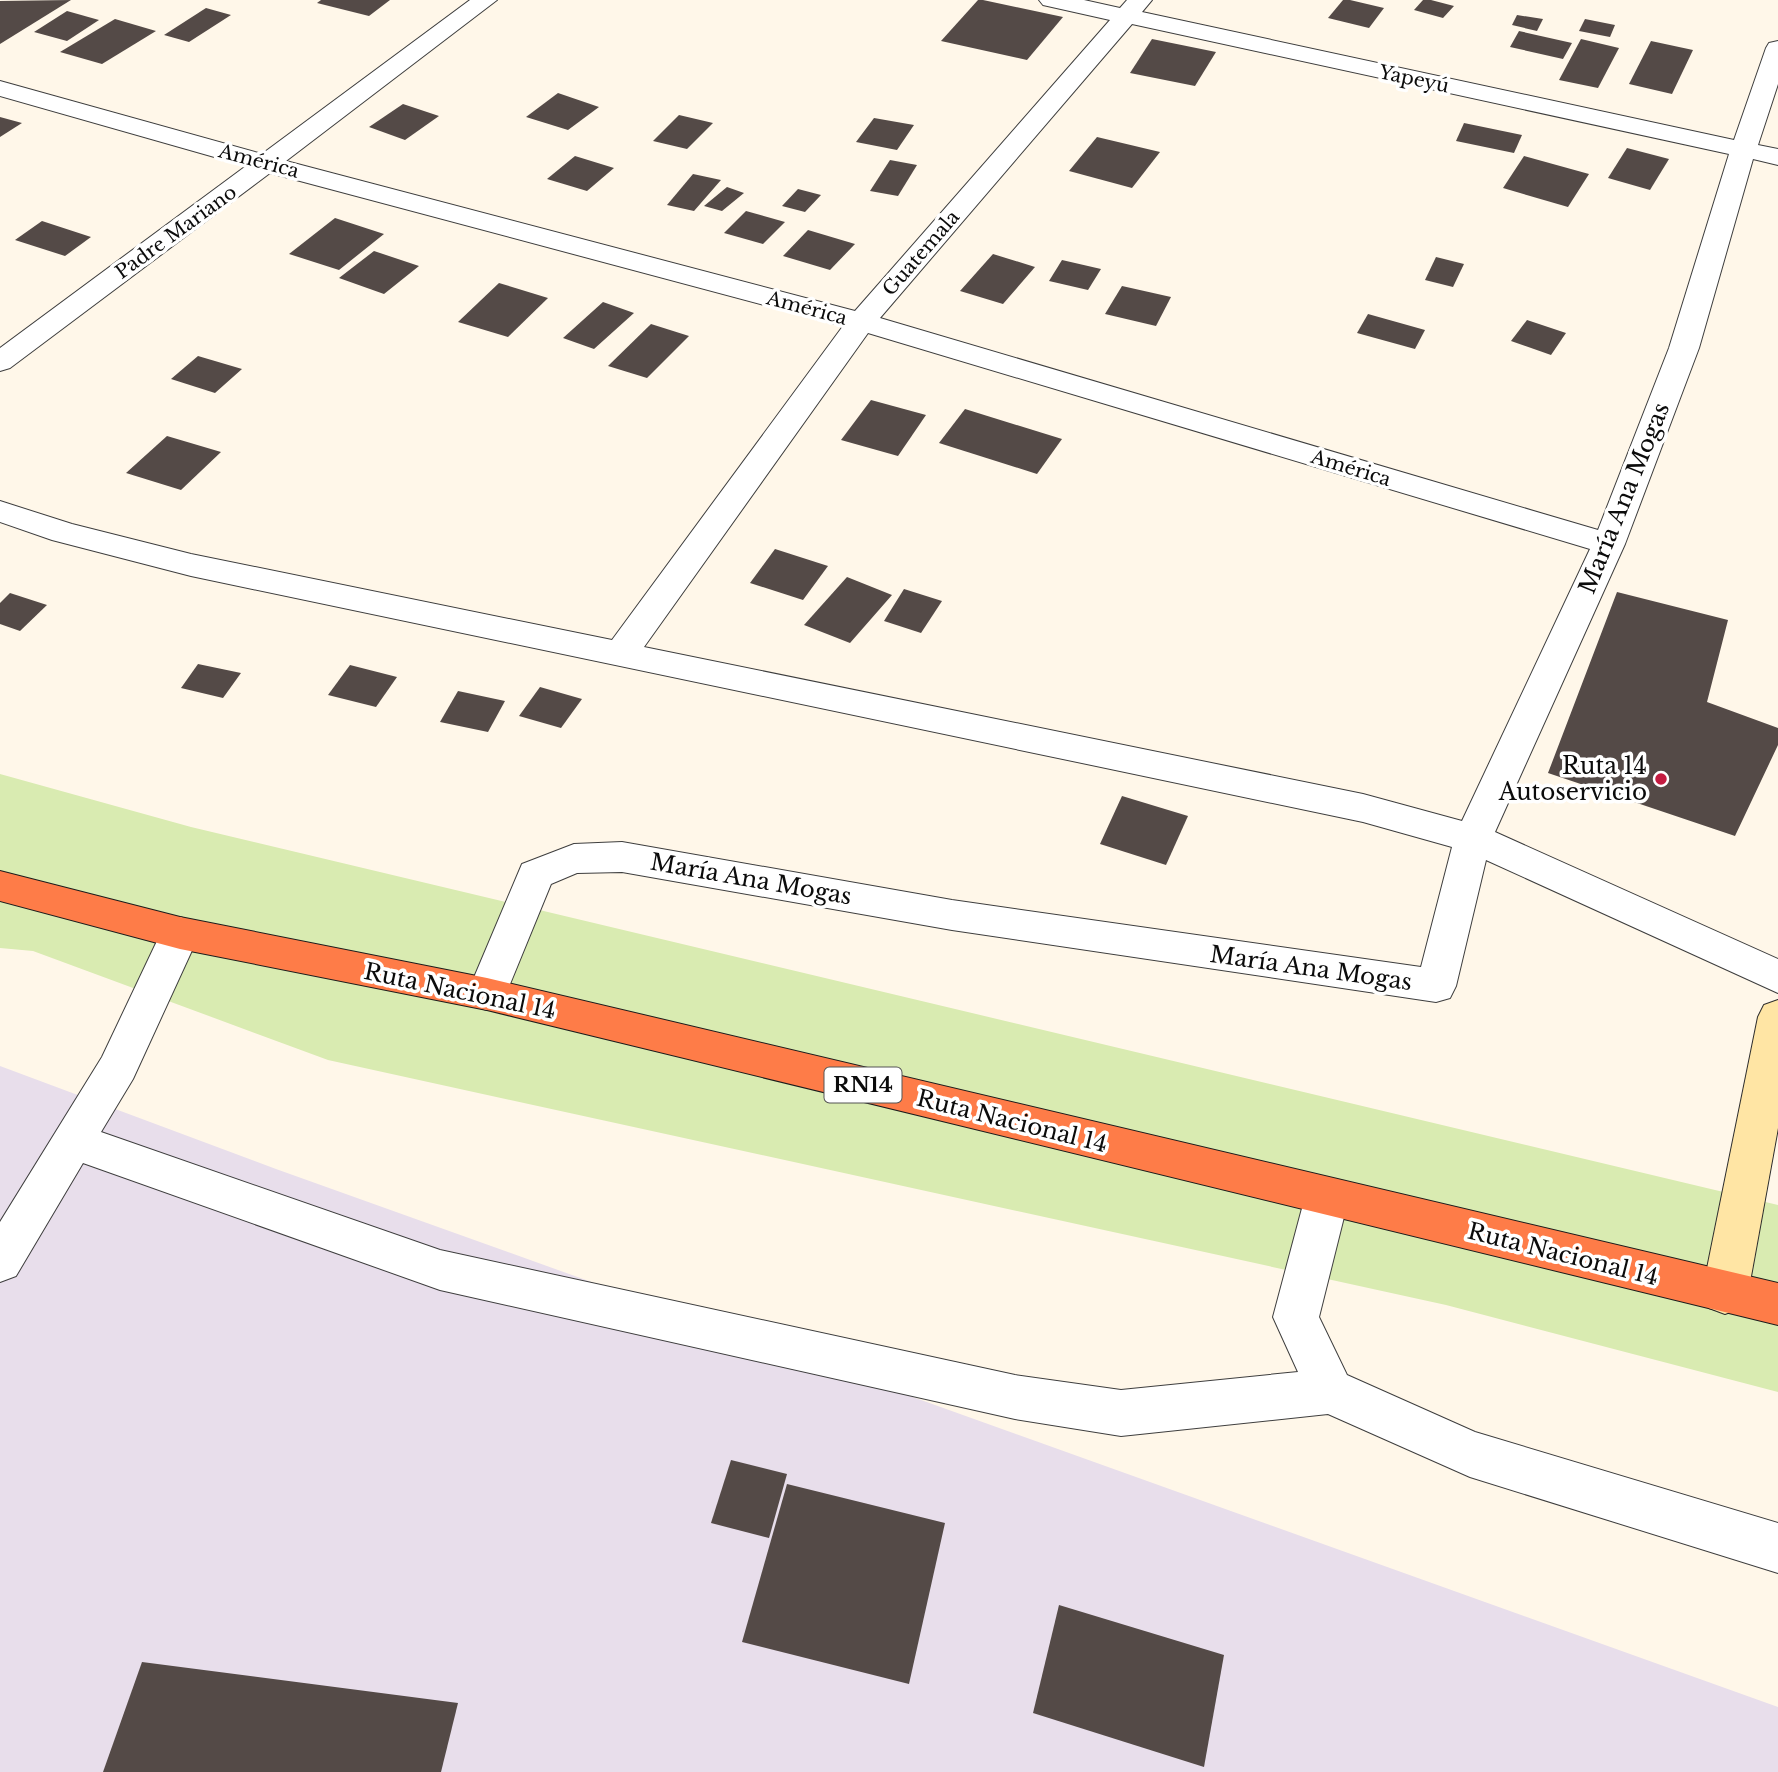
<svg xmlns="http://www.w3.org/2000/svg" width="1778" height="1772" viewBox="0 0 1778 1772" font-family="'Libre Baskerville',serif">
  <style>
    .industrial { fill: #e8deeb }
    .green { fill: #d9ebb1 }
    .building { fill: #544a47 }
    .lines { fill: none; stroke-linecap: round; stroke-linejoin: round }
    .street-casing { stroke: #3e3e3e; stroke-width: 2 }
    .secondary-casing { stroke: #2d2d2d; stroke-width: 2 }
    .highway-casing { stroke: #1c1c1c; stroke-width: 2 }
    .street { fill: #fff; fill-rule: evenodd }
    .secondary { fill: #ffe5a4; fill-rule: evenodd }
    .highway { fill: #fe7c48; fill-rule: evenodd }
    .poi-dot { fill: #c31b40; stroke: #fff; stroke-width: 2.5 }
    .labels { text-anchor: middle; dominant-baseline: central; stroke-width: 7; stroke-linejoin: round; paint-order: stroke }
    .far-street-label { font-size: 19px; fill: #0b0b0b; stroke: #fff }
    .shield { fill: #fff; stroke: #545454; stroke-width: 2 }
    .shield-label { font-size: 21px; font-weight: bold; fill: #0b0b0b }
    .street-label { font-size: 23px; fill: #0b0b0b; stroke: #fff }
    .poi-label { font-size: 23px; fill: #0b0b0b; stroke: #fff; text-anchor: end }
  </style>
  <rect width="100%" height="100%" fill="#fff7e9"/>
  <!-- industrial -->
  <path class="industrial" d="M 0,1066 L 276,1169 L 1778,1707 L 1778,1772 L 0,1772 Z"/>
  <!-- green -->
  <path class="green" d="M 0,774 L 191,827 L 1778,1205 L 1778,1392 L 1446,1305 L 328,1060 L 33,951 L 0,948 Z"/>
  <!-- building -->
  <g class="building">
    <path d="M 71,0 L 0,44 L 0,1 Z"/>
    <path d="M 321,0 L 390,0 L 369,16 L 317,3 Z"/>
    <path d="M 978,0 L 983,0 L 1063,17 L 1027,60 L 941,41 Z"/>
    <path d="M 1343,0 L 1350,0 L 1384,8 L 1369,28 L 1328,18 Z"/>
    <path d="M 1423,0 L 1431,0 L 1454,6 L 1443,18 L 1414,10 Z"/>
    <path d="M 206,8 L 231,15 L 189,42 L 164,35 Z"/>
    <path d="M 67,11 L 99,20 L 67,41 L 34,32 Z"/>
    <path d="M 1517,15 L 1543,19 L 1537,31 L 1512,25 Z"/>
    <path d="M 115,19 L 156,31 L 102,64 L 60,52 Z"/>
    <path d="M 1585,19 L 1615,25 L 1610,37 L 1579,31 Z"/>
    <path d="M 1519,31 L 1572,43 L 1563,59 L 1510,47 Z"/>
    <path d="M 1152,39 L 1216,52 L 1195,86 L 1130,73 Z"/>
    <path d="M 1581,39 L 1619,48 L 1598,88 L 1559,80 Z"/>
    <path d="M 1651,41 L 1693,50 L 1672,94 L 1629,84 Z"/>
    <path d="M 558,93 L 599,107 L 568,130 L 526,117 Z"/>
    <path d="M 403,104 L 439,116 L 405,140 L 369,127 Z"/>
    <path d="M 679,115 L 713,123 L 687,149 L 653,141 Z"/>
    <path d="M 0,117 L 22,123 L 0,137 Z"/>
    <path d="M 874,118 L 914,125 L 897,150 L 856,142 Z"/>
    <path d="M 1464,123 L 1522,135 L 1514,153 L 1456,141 Z"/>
    <path d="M 1097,137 L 1160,152 L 1132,188 L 1069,171 Z"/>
    <path d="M 1627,148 L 1669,159 L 1650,190 L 1608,178 Z"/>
    <path d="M 575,156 L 614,168 L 587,191 L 547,179 Z"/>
    <path d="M 1524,156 L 1589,174 L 1568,207 L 1503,188 Z"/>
    <path d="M 890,160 L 917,165 L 898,196 L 870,191 Z"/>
    <path d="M 693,174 L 721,180 L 694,211 L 667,205 Z"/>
    <path d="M 727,187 L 744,193 L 722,211 L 704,206 Z"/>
    <path d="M 798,189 L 821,195 L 805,212 L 782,206 Z"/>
    <path d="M 746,211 L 785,222 L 763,244 L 724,233 Z"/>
    <path d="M 335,218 L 384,234 L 339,270 L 289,254 Z"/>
    <path d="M 42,221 L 91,237 L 65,256 L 15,240 Z"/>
    <path d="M 808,230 L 855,244 L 830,270 L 783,256 Z"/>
    <path d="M 374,251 L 419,266 L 384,294 L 339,278 Z"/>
    <path d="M 993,254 L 1035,267 L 1003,304 L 960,291 Z"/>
    <path d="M 1436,257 L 1464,264 L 1453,287 L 1425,280 Z"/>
    <path d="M 1062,260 L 1101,269 L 1088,290 L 1049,281 Z"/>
    <path d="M 499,283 L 548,298 L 508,337 L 458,322 Z"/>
    <path d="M 1122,286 L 1171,297 L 1156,326 L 1105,314 Z"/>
    <path d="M 603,302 L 634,313 L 594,349 L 563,338 Z"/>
    <path d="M 1368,314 L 1425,330 L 1415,349 L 1357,333 Z"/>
    <path d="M 1527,320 L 1566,333 L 1551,355 L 1511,341 Z"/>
    <path d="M 651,324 L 689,336 L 647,378 L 608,366 Z"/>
    <path d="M 198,356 L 242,369 L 215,393 L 171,379 Z"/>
    <path d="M 871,400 L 926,415 L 898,456 L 841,440 Z"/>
    <path d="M 965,409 L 1062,439 L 1037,474 L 939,443 Z"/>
    <path d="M 167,436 L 221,452 L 181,490 L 126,473 Z"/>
    <path d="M 775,549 L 828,566 L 803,600 L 750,583 Z"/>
    <path d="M 847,577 L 892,595 L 850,643 L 804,625 Z"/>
    <path d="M 904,589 L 942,601 L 921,633 L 884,621 Z"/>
    <path d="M 1617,592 L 1728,620 L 1707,702 L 1778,728 L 1778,745 L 1735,836 L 1548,773 Z"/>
    <path d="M 10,593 L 47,605 L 20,631 L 0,624 L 0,603 Z"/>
    <path d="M 198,664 L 241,673 L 223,698 L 181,688 Z"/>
    <path d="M 350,665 L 397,677 L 376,707 L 328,695 Z"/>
    <path d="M 540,687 L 582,699 L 561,728 L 519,716 Z"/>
    <path d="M 458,691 L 505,701 L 488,732 L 440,722 Z"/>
    <path d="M 1122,796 L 1188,816 L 1166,865 L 1100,844 Z"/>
    <path d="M 731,1460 L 787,1474 L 769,1538 L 711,1523 Z"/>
    <path d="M 787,1484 L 945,1523 L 909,1684 L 742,1642 Z"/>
    <path d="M 1059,1605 L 1224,1655 L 1204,1767 L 1033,1713 Z"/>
    <path d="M 142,1662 L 458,1703 L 441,1772 L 103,1772 Z"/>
  </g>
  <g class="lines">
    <!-- street casing -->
    <g class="street-casing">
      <g id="street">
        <path d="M 470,0 L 497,0 L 286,161 L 855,311 L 1110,20 L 1043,5 L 1039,0 L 1084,0 L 1120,8 L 1127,0 L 1152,0 L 1142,12 L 1734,140 L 1766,48 L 1769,43 L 1778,41 L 1778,84 L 1758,145 L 1778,149 L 1778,165 L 1753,159 L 1699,348 L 1625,544 L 1495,832 L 1778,959 L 1778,993 L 1486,860 L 1456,986 L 1450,998 L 1436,1002 L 952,930 L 622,872 L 577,873 L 551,884 L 501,1006 L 487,1010 L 473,1006 L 467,994 L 522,864 L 574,844 L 622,842 L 952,900 L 1421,967 L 1452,847 L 1363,822 L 191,576 L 52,540 L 0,522 L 0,501 L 72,524 L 191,554 L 612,640 L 843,326 L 270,173 L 10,368 L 0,371 L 0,348 L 246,166 L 0,96 L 0,81 L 262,154 ZM 1132,24 L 1729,154 L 1669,348 L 1598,530 L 880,318 ZM 868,333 L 1590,549 L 1462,821 L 1363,794 L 644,647 Z"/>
        <path d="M 180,917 L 194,922 L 200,933 L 133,1079 L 101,1132 L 440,1250 L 1015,1375 L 1121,1390 L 1298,1372 L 1273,1317 L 1305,1197 L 1312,1183 L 1327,1178 L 1342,1183 L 1349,1197 L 1319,1317 L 1347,1375 L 1475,1432 L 1778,1523 L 1778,1573 L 1470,1477 L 1328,1414 L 1121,1436 L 1015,1419 L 440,1290 L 83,1163 L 16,1276 L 0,1282 L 0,1222 L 102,1057 L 166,922 Z"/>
      </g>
    </g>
    <!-- secondary casing -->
    <g class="secondary-casing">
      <path id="secondary" d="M 1778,1000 L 1778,1128 L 1748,1293 L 1741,1308 L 1725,1314 L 1709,1308 L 1702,1293 L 1758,1017 L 1764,1005 Z"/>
    </g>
    <!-- highway casing -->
    <g class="highway-casing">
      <path id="highway" d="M 0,871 L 180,917 L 487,978 L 1778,1283 L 1778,1325 L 487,1010 L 180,949 L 0,901 Z"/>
    </g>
    <!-- street -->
    <use href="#street" class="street"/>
    <!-- secondary -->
    <use href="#secondary" class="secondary"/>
    <!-- highway -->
    <use href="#highway" class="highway"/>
  </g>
  <!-- markers -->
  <circle class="poi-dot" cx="1661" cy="779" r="7"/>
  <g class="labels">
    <!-- far-street labels -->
    <g class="far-street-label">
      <text transform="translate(1414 79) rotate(12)">Yapeyú</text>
      <text transform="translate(259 161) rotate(15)">América</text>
      <text transform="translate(176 232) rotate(-36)">Padre Mariano</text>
      <text transform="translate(921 253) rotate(-49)">Guatemala</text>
      <text transform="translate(807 308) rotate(15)">América</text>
      <text transform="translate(1351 468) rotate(17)">América</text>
    </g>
    <!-- shield labels -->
    <rect class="shield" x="824.5" y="1067.5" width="77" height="35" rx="5"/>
    <g class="shield-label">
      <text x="863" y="1085">RN14</text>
    </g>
    <!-- street labels -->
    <g class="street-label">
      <text transform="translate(1624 498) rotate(-68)">María Ana Mogas</text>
      <text transform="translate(751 879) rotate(10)">María Ana Mogas</text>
      <text transform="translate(1311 968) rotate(8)">María Ana Mogas</text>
      <text transform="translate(460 991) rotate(12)">Ruta Nacional 14</text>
      <text transform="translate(1012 1121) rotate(14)">Ruta Nacional 14</text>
      <text transform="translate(1563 1254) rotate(14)">Ruta Nacional 14</text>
    </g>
    <!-- poi labels -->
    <g class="poi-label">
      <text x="1647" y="766">Ruta 14<tspan x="1647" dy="26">Autoservicio</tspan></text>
    </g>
  </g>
</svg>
